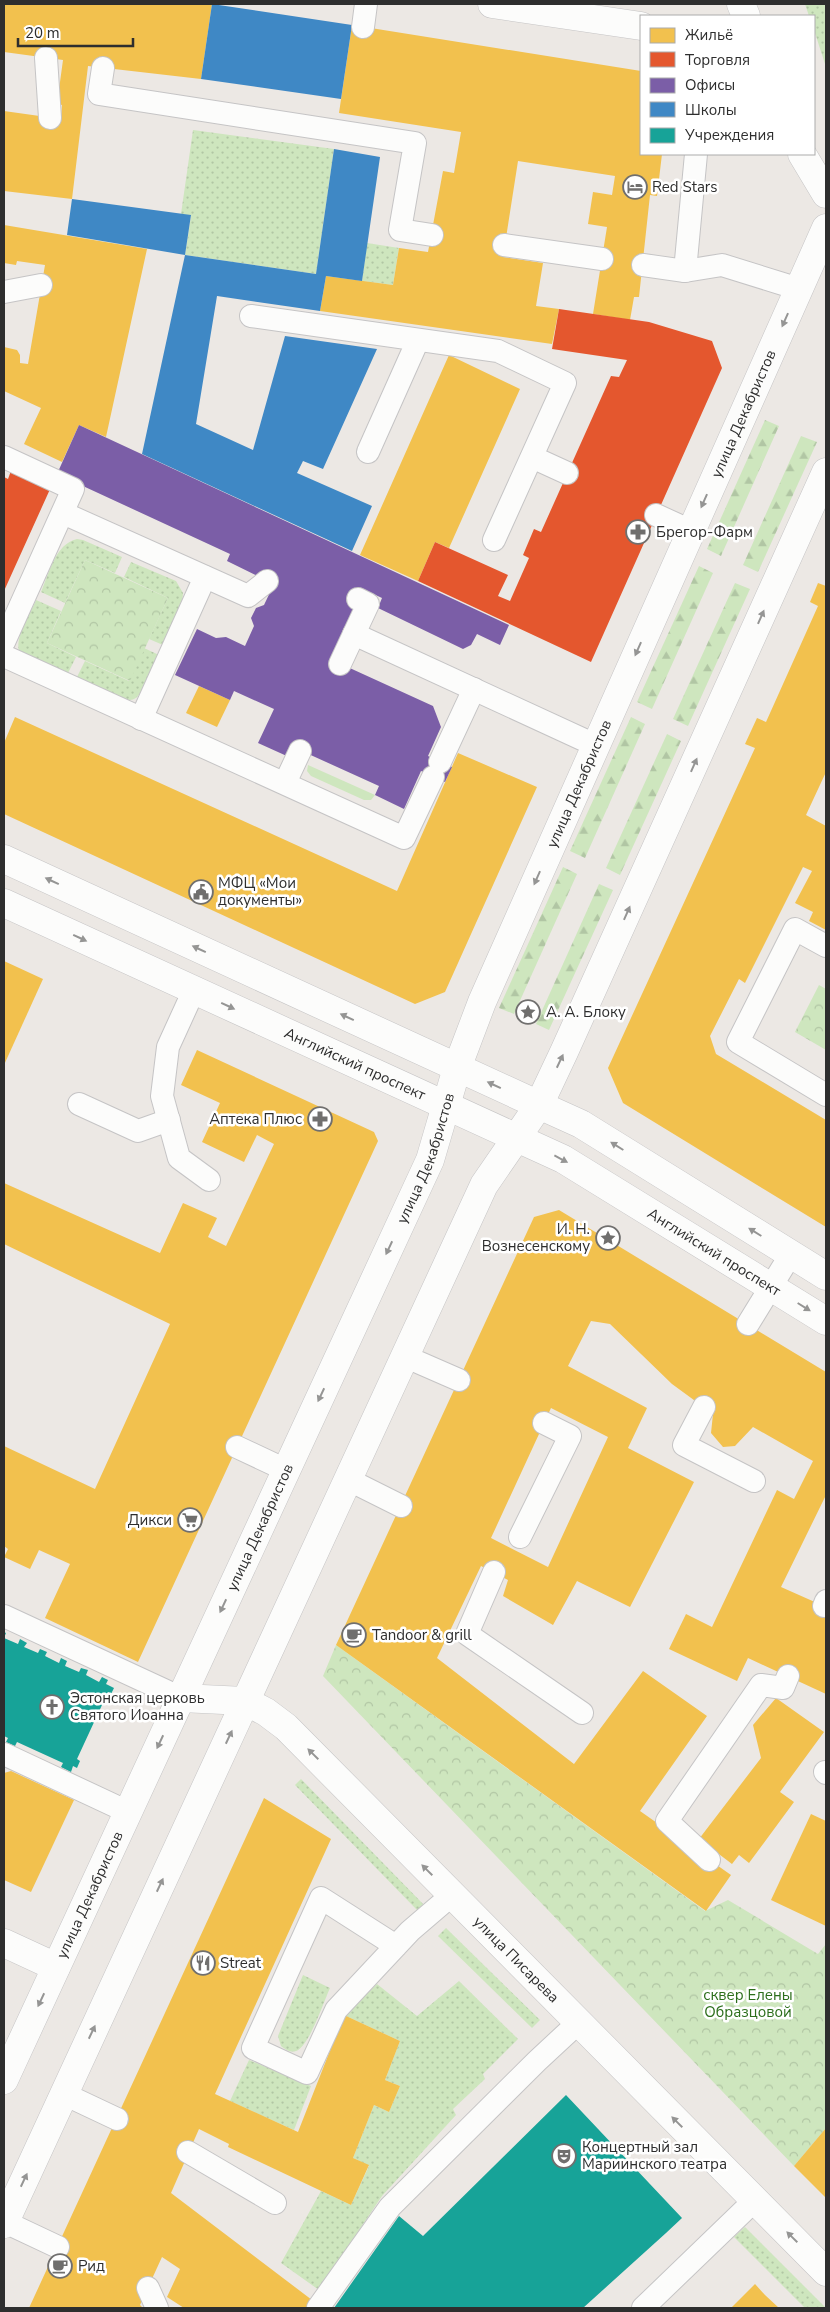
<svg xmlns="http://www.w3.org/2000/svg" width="830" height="2312" viewBox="0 0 830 2312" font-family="'Nunito Sans',sans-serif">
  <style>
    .grass { fill: url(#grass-dots) }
    .forest { fill: url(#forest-firs) }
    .park { fill: url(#park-crowns) }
    .garden { fill: #cee6be }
    .homes { fill: #f2c14e; fill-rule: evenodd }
    .shops { fill: #e4572e }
    .offices { fill: #7b5ea7 }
    .schools { fill: #3f88c5 }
    .public { fill: #17a398 }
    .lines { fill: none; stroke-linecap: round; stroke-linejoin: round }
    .lane-casing { stroke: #c5c4c5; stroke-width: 24 }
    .street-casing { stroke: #c5c4c5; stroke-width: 29 }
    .secondary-casing { stroke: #c5c4c5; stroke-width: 29 }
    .lane { stroke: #fcfcfb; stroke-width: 22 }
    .street { stroke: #fcfcfb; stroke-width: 28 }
    .secondary { stroke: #fcfcfb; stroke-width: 28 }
    .oneway { fill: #959594 }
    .labels { text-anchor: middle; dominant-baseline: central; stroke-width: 5; stroke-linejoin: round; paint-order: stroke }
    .poi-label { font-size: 15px; fill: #2e2e2e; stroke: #fff; text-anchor: start }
    .street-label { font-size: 15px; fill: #2e2e2e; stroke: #fff }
    .park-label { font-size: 15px; fill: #2c6e1b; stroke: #fff }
  </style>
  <defs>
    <pattern id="grass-dots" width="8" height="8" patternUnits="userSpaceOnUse" patternTransform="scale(1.25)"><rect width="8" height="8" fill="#cee6be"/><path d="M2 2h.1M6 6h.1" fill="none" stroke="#b1c6a4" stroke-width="1.8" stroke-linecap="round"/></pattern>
    <pattern id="forest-firs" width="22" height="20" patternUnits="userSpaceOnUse" patternTransform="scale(1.25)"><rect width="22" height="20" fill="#cee6be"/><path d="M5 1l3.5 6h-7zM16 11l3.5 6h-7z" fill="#b1c6a4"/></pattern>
    <pattern id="park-crowns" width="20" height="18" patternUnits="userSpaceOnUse" patternTransform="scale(1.25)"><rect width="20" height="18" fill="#cee6be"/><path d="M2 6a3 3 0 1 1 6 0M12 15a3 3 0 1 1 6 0" fill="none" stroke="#b1c6a4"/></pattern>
  </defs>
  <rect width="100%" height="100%" fill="#ece8e4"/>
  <!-- grass -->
  <g class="grass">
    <path d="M 805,4 L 826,4 L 826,67 L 814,30 L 814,16 L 809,16 Z"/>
    <path d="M 193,130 L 334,149 L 316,274 L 185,255 L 191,216 L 181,214 Z"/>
    <path d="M 367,243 L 399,248 L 393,285 L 362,281 Z"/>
    <path d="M 77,539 L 83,540 L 122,557 L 115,573 L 85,560 L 65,603 L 41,592 C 49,574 55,544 77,539 Z"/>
    <path d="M 131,562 L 176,581 L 183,593 L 182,604 L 163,645 L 149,639 L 168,598 L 124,577 Z"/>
    <path d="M 36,600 L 61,611 L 47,643 L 76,657 L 66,677 L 20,654 C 13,638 30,615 36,600 Z"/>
    <path d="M 144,648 L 159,655 C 153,667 148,687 137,697 C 125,708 89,687 75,681 L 85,661 L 129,681 Z"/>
    <path d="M 301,1779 L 425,1906 L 419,1912 L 295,1785 Z"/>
    <path d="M 446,1928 L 540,2020 L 532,2028 L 438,1936 Z"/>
    <path d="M 303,1975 L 330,1988 C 324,2001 309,2047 296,2051 C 290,2053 285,2049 281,2046 L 278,2036 Z"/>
    <path d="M 459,1981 L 518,2039 L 483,2074 L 485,2079 L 453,2109 L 456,2115 L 382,2196 L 319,2290 L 281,2263 L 321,2191 L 351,2205 L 369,2166 L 353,2158 L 374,2105 L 389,2112 L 400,2086 L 385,2080 L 400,2041 L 344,2015 L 377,1984 L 417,2016 Z"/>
    <path d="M 249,2060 L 311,2086 L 294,2130 L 230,2101 Z"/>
    <path d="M 745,2227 L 826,2308 L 805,2308 L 734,2237 Z"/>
  </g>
  <!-- forest -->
  <g class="forest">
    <path d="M 765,420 L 779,426 L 721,556 L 707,549 Z"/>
    <path d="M 801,436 L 817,442 L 758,572 L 743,565 Z"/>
    <path d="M 699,566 L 713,573 L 652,709 L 637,702 Z"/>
    <path d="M 735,583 L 750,589 L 688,726 L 673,719 Z"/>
    <path d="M 631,717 L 645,724 L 585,858 L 570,851 Z"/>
    <path d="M 667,734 L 681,741 L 620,875 L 606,868 Z"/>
    <path d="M 563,867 L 577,874 L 514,1014 L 499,1008 Z"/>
    <path d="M 599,884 L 613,890 L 549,1030 L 536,1024 Z"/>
  </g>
  <!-- park -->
  <g class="park">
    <path d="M 85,560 L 168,598 L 130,681 L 47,643 Z"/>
    <path d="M 819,985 L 826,989 L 826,1050 L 795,1032 Z"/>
    <path d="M 336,1645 L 705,1911 L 728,1900 L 818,1954 L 826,1944 L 826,2128 L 794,2166 L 323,1676 Z"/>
  </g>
  <!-- garden -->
  <path class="garden" d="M 308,765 L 375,795 L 371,800 L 364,800 L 311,776 L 307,771 Z"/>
  <!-- homes -->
  <g class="homes">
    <path d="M 4,4 L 212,4 L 201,79 L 88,66 L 72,199 L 4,191 L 4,111 L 61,119 L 62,105 L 57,104 L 63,60 L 4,52 Z"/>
    <path d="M 352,25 L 641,71 L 641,154 L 662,154 L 657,196 L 650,195 L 639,297 L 634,297 L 630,320 L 593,314 L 607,227 L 588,224 L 593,192 L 612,195 L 615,176 L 518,161 L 503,257 L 543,263 L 536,306 L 559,309 L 552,344 L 320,311 L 326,276 L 393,285 L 399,248 L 428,252 L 443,171 L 454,173 L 461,132 L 339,113 Z"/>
    <path d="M 4,225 L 147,249 L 106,437 L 79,425 L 62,462 L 24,444 L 41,408 L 4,391 L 4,347 L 17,350 L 20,355 L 20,363 L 28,364 L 45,265 L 17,261 L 16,265 L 4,263 Z"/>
    <path d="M 449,355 L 520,389 L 449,548 L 435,542 L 418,581 L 360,555 Z"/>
    <path d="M 818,583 L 826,586 L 826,772 L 806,815 L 826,826 L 826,930 L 809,921 L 813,912 L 795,903 L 812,871 L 803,867 L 745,983 L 739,979 L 710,1036 L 716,1054 L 826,1120 L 826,1227 L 623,1103 L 608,1068 L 755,748 L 745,744 L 757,718 L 766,722 L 818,606 L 810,602 Z"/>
    <path d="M 199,686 L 230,700 L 217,727 L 186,713 Z"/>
    <path d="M 15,717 L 397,891 L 458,753 L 537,787 L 445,992 L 415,1004 L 4,814 L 4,743 Z"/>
    <path d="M 4,961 L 43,979 L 4,1065 Z"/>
    <path d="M 197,1050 L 374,1132 L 378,1141 L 138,1662 L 45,1618 L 70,1564 L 39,1550 L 30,1569 L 4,1557 L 8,1549 L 4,1546 L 4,1446 L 95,1489 L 170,1324 L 4,1244 L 4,1183 L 160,1253 L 183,1203 L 217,1218 L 208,1237 L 226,1246 L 274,1144 L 257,1135 L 244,1162 L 202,1142 L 220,1103 L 181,1085 Z"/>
    <path d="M 559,1210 L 826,1372 L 826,1495 L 781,1587 L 826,1607 L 826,1694 L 748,1658 L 737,1681 L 669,1649 L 686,1614 L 712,1627 L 777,1490 L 794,1499 L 813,1461 L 753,1427 L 735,1446 L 723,1447 L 711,1433 L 713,1414 L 672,1384 L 610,1324 L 591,1321 L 568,1366 L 647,1408 L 628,1448 L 694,1482 L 630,1607 L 577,1581 L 553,1625 L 503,1596 L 508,1580 L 481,1566 L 437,1658 L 574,1764 L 643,1671 L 707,1716 L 640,1811 L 731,1875 L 706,1911 L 336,1645 L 534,1217 ZM 551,1408 L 608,1437 L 548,1567 L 491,1538 Z"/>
    <path d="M 776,1698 L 824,1732 L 780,1792 L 794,1802 L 749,1863 L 739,1855 L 732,1864 L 699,1839 L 761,1758 L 753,1725 Z"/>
    <path d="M 11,1771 L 74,1800 L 31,1892 L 4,1880 L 4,1773 Z"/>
    <path d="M 264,1798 L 331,1839 L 215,2094 L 298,2132 L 344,2015 L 400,2041 L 385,2080 L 400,2086 L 389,2112 L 374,2105 L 353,2158 L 369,2165 L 351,2205 L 228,2147 L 229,2144 L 199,2129 L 171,2193 L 312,2300 L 307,2308 L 184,2308 L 167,2297 L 180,2269 L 162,2257 L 140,2305 L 143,2308 L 29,2308 Z"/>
    <path d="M 811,1814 L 826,1821 L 826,1926 L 771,1900 Z"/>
    <path d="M 826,2128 L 826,2198 L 794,2166 Z"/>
    <path d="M 755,2284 L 765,2295 L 779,2308 L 731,2308 Z"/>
  </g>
  <!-- shops -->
  <g class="shops">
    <path d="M 559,309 L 649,322 L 712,341 L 722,368 L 591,662 L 418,581 L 435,542 L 508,575 L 498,596 L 510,601 L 529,558 L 523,555 L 534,529 L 541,532 L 611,376 L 619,377 L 627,360 L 552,349 Z"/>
    <path d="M 12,468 L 51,487 L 4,591 L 4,477 L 8,479 Z"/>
  </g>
  <!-- offices -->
  <path class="offices" d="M 79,425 L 509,625 L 500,645 L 477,634 L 471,645 L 463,649 L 378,608 L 382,598 L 367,591 L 361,594 L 330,659 L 433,706 L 441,727 L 428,756 L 452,767 L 445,782 L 421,771 L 404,809 L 375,795 L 379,786 L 293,747 L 289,757 L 258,743 L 274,709 L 234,691 L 230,700 L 175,675 L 197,629 L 216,638 L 226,637 L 245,646 L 254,626 L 251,618 L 256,608 L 264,605 L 274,584 L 227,561 L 230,554 L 57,474 Z"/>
  <!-- schools -->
  <g class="schools">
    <path d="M 212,4 L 352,25 L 341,99 L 201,79 Z"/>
    <path d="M 334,149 L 380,157 L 362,281 L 326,276 L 320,311 L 217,296 L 196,424 L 253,450 L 285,336 L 377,349 L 323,469 L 303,461 L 297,473 L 372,506 L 352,551 L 142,454 L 185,255 L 67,235 L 72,199 L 191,215 L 185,255 L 316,274 Z"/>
  </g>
  <!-- public -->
  <g class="public">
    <path d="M 4,1632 L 6,1633 L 4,1638 L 18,1644 L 20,1639 L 27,1643 L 24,1647 L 38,1653 L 40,1649 L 47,1652 L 45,1656 L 59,1663 L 61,1658 L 67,1661 L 65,1666 L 79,1672 L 81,1668 L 88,1670 L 86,1675 L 99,1682 L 102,1677 L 108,1680 L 106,1684 L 114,1688 L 111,1694 L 108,1692 L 77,1759 L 80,1761 L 77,1768 L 73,1766 L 71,1772 L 61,1767 L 63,1763 L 17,1742 L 15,1746 L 6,1742 L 8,1738 L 4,1736 Z"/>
    <path d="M 566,2095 L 682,2218 L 666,2233 L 583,2308 L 334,2308 L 399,2216 L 423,2236 Z"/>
  </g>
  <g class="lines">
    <!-- lane casing -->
    <g class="lane-casing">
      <g id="lane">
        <path d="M 363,27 L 366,4"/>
        <path d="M 46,58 L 50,118"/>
        <path d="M 103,68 L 99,94 L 415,143 L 400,230 L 432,235"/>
        <path d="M 504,245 L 602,259"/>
        <path d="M 643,265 L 685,271 L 722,265 L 799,289"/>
        <path d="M 685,271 L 696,154"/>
        <path d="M 4,292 L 41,285"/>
        <path d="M 251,316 L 498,351 L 565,383 L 494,540"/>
        <path d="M 368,452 L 418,340"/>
        <path d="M 4,457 L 73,489 L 4,642"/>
        <path d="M 532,457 L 567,473"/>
        <path d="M 63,513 L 248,596 L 267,581"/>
        <path d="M 656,515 L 691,531"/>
        <path d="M 354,634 L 595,745"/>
        <path d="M 4,656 L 404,838 L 433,777"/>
        <path d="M 340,664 L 368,604 L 358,599"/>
        <path d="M 141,719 L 205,577"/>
        <path d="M 440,762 L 474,689"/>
        <path d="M 285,783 L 300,751"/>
        <path d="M 826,946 L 795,929 L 738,1042 L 826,1095"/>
        <path d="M 194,990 L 168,1047 L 162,1096 L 179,1158 L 209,1180"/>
        <path d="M 79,1104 L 138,1131 L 169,1120"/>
        <path d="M 748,1324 L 791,1254"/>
        <path d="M 404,1356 L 459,1380"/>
        <path d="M 704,1407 L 684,1445 L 754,1481"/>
        <path d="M 237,1447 L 286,1470"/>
        <path d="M 347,1479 L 401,1506"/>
        <path d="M 520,1537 L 570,1436 L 544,1423"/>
        <path d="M 494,1572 L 467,1634 L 582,1713"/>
        <path d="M 824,1606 L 826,1601"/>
        <path d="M 4,1616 L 181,1698"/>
        <path d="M 4,1754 L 128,1812"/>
        <path d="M 825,1772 L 826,1773"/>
        <path d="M 709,1860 L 667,1821 L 761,1685 L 783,1688 L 788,1676"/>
        <path d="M 396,1946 L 321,1898 L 253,2048 L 307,2073 L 336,2010 L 410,1931 L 452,1895"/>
        <path d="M 64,2094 L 117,2119"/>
        <path d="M 188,2152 L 275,2203"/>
        <path d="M 5,2222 L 58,2247"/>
        <path d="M 148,2288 L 157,2308"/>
        <path d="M 318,2308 L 390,2207 L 537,2061 L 579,2022"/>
        <path d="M 643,2308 L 755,2200"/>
      </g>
    </g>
    <!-- street casing -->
    <g class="street-casing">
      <g id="street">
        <path d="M 492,4 L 641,26"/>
        <path d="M 539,1105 L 581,1124 L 826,1276"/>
        <path id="s1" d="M 517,1138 L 563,1159 L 826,1321"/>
        <path d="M 4,1943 L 56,1967"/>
      </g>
    </g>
    <!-- secondary casing -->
    <g class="secondary-casing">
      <g id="secondary">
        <path d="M 741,4 L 746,16"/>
        <path d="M 802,154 L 826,194"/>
        <path d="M 4,859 L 539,1105"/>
        <path id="s2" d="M 4,903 L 517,1138"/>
        <path id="s3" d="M 181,1698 L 245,1701 L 266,1712 L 286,1727 L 826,2272"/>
        <path id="s4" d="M 4,2080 L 430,1160 L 457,1068 L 482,1002 L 826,228"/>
        <path d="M 4,2224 L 484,1185 L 539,1105 L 564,1052 L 826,472"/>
      </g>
    </g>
    <!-- lane -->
    <use href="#lane" class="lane"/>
    <!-- street -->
    <use href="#street" class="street"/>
    <!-- secondary -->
    <use href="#secondary" class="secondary"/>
  </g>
  <!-- one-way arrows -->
  <defs><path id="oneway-solid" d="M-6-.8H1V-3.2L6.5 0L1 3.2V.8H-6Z" transform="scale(1.25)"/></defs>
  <g class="oneway">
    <use href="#oneway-solid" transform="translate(785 320) rotate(114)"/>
    <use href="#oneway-solid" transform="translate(704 501) rotate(114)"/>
    <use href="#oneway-solid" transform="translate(761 617) rotate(-66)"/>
    <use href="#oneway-solid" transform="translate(638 649) rotate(114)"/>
    <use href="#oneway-solid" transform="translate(694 765) rotate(-66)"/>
    <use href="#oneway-solid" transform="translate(537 878) rotate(114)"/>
    <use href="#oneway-solid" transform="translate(52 881) rotate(-155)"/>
    <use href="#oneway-solid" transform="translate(627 913) rotate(-66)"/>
    <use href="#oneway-solid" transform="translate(80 938) rotate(25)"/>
    <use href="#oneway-solid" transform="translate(199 949) rotate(-155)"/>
    <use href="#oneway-solid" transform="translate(228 1006) rotate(25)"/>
    <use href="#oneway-solid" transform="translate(347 1017) rotate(-155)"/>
    <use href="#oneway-solid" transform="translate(560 1061) rotate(-65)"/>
    <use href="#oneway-solid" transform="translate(494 1085) rotate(-155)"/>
    <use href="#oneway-solid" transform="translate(617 1146) rotate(-148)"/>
    <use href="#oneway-solid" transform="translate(561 1159) rotate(28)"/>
    <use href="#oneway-solid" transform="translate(755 1232) rotate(-148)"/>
    <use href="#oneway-solid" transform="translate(389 1248) rotate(115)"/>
    <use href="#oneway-solid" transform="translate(804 1307) rotate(32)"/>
    <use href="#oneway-solid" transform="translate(321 1395) rotate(115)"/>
    <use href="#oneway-solid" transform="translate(223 1606) rotate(115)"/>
    <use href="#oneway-solid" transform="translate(229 1737) rotate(-65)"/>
    <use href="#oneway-solid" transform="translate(160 1742) rotate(115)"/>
    <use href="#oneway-solid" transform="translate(313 1754) rotate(-135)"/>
    <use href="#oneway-solid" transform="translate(427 1870) rotate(-135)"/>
    <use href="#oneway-solid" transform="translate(160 1885) rotate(-65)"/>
    <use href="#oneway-solid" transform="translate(41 2000) rotate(115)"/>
    <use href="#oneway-solid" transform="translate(92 2032) rotate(-65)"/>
    <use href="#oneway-solid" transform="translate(677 2122) rotate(-135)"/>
    <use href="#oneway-solid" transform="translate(24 2180) rotate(-65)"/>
    <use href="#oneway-solid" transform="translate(792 2237) rotate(-135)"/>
  </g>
  <!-- icons -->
  <defs>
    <g id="hotel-ring" transform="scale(1.25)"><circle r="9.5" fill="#fff" stroke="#706f6e" stroke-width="1.5"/><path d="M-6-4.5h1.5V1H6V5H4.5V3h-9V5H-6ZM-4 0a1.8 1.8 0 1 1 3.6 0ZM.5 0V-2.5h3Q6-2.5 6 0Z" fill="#706f6e"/></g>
    <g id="pharmacy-ring" transform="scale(1.25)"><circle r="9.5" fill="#fff" stroke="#706f6e" stroke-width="1.5"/><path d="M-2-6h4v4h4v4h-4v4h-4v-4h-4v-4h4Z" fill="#706f6e"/></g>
    <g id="civic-ring" transform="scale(1.25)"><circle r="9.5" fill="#fff" stroke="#706f6e" stroke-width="1.5"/><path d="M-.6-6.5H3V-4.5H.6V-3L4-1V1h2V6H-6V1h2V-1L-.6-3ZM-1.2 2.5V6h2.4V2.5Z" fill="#706f6e"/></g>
    <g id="sight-ring" transform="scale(1.25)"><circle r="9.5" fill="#fff" stroke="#706f6e" stroke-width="1.5"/><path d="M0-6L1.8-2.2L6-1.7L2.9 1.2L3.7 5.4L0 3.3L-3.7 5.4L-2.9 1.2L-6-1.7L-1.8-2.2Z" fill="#706f6e"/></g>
    <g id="supermarket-ring" transform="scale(1.25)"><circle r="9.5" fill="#fff" stroke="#706f6e" stroke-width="1.5"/><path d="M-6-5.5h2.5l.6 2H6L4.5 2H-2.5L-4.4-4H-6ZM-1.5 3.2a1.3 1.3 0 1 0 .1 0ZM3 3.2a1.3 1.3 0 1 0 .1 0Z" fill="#706f6e"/></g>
    <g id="cafe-ring" transform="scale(1.25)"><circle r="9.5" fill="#fff" stroke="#706f6e" stroke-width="1.5"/><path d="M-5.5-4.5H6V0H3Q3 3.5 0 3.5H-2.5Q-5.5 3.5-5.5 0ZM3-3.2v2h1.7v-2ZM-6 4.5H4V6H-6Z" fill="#706f6e"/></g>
    <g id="church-ring" transform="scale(1.25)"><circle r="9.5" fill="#fff" stroke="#706f6e" stroke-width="1.5"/><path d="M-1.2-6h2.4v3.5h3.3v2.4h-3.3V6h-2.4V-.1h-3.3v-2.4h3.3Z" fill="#706f6e"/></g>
    <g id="restaurant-ring" transform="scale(1.25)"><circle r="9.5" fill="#fff" stroke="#706f6e" stroke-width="1.5"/><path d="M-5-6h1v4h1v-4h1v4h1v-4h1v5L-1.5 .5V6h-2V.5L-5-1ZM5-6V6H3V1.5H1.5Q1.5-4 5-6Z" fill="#706f6e"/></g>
    <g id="theatre-ring" transform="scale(1.25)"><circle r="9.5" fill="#fff" stroke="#706f6e" stroke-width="1.5"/><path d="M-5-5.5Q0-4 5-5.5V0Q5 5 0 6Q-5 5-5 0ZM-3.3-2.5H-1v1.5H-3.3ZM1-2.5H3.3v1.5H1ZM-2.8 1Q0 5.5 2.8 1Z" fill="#706f6e"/></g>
  </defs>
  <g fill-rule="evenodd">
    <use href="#hotel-ring" x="635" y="187"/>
    <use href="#pharmacy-ring" x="638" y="532"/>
    <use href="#civic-ring" x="201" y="892"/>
    <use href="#sight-ring" x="528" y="1012"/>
    <use href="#pharmacy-ring" x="320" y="1119"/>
    <use href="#sight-ring" x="608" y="1238"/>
    <use href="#supermarket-ring" x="190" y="1520"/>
    <use href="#cafe-ring" x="354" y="1635"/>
    <use href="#church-ring" x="52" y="1707"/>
    <use href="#restaurant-ring" x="203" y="1963"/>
    <use href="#theatre-ring" x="564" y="2156"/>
    <use href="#cafe-ring" x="60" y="2266"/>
  </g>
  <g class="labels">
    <!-- poi labels -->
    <g class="poi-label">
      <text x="652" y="187">Red Stars</text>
      <text x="656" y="532">Брегор-Фарм</text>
      <text x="218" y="883">МФЦ «Мои<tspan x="218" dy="17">документы»</tspan></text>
      <text x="546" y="1012">А. А. Блоку</text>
      <text x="302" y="1119" text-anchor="end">Аптека Плюс</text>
      <text x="590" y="1229" text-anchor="end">И. Н.<tspan x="590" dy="17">Вознесенскому</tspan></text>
      <text x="172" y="1520" text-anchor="end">Дикси</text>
      <text x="372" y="1635">Tandoor &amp; grill</text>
      <text x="70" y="1698">Эстонская церковь<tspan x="70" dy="17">Святого Иоанна</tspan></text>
      <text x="220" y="1963">Streat</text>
      <text x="582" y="2147">Концертный зал<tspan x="582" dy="17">Мариинского театра</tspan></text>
      <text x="78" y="2266">Рид</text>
    </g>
    <!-- street labels -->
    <g class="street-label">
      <text stroke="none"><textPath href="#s4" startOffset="1824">улица Декабристов</textPath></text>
      <text stroke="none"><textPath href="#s4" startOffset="1419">улица Декабристов</textPath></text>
      <text stroke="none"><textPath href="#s2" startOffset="386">Английский проспект</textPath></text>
      <text stroke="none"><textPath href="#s4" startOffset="1014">улица Декабристов</textPath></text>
      <text stroke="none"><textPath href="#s1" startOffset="228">Английский проспект</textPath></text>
      <text stroke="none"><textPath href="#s4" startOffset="609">улица Декабристов</textPath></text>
      <text stroke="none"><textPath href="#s4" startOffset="204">улица Декабристов</textPath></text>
      <text stroke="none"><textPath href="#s3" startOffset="440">улица Писарева</textPath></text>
    </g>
    <!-- park labels -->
    <g class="park-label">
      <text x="748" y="1995">сквер Елены<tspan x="748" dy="17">Образцовой</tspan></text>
    </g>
  </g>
  <!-- border -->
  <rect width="830" height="2312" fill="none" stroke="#2e2e2e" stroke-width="10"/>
  <!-- legend -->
  <rect x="640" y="15" width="175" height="140" fill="#ffffff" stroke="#ababab"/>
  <rect x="650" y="28" width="25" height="15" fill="#f2c14e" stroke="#ababab"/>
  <text x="685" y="40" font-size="15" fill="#2e2e2e">Жильё</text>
  <rect x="650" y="52" width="25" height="15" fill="#e4572e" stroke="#ababab"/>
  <text x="685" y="65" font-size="15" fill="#2e2e2e">Торговля</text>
  <rect x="650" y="78" width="25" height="15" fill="#7b5ea7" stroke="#ababab"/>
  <text x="685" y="90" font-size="15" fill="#2e2e2e">Офисы</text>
  <rect x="650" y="102" width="25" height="15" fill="#3f88c5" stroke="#ababab"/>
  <text x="685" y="115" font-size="15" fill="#2e2e2e">Школы</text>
  <rect x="650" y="128" width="25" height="15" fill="#17a398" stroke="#ababab"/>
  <text x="685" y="140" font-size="15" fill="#2e2e2e">Учреждения</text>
  <!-- scale -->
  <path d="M18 38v8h115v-8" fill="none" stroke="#2e2e2e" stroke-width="2.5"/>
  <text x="25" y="38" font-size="15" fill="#2e2e2e" stroke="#ffffff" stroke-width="4" paint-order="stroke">20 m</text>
</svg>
